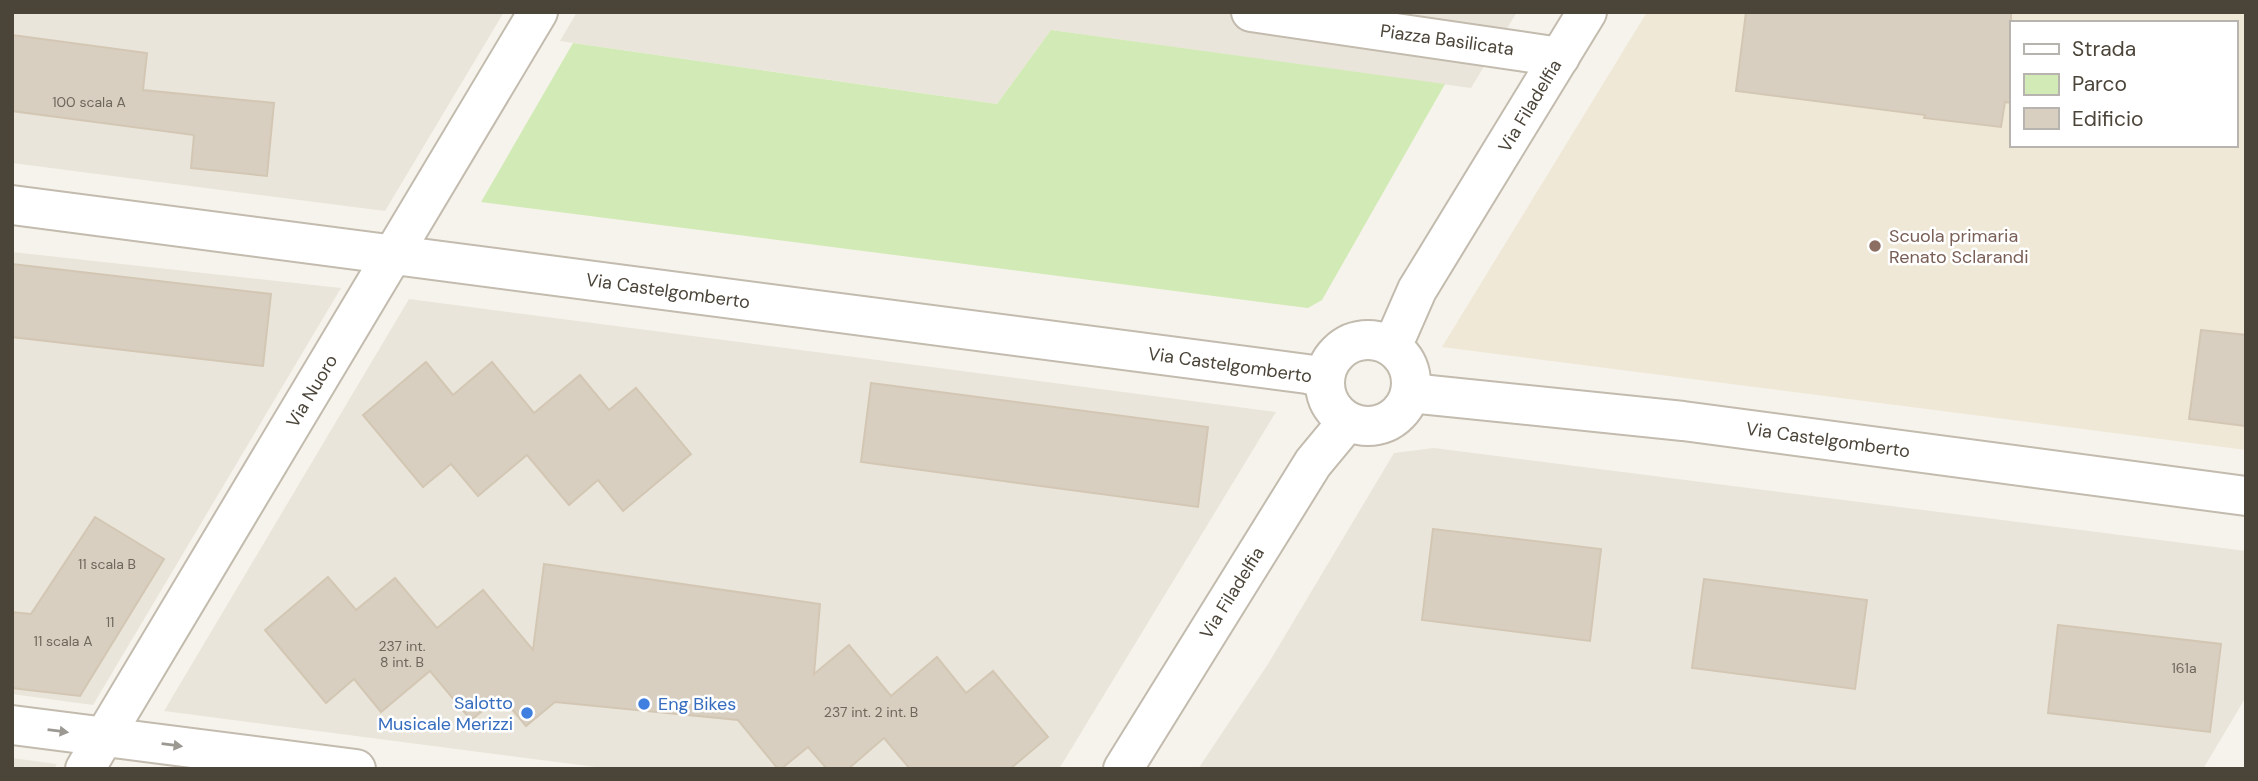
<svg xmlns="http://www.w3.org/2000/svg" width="2258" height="781" viewBox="0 0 2258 781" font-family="'DM Sans',sans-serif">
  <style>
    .residential { fill: #eae5da }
    .education { fill: #efe8d6; fill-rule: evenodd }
    .green { fill: #d2eab5 }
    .building { fill: #d8cfc1; stroke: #d3c7b4; stroke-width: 2 }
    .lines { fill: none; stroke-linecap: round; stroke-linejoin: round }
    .minor-casing { stroke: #c2bbae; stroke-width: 42 }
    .minor { stroke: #fff; stroke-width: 38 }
    .oneway { fill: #9c9892 }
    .education-dot { fill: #8d6e63; stroke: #fff; stroke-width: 2.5 }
    .shop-dot { fill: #3f7fe0; stroke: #fff; stroke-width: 2.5 }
    .labels { text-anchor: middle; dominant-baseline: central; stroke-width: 5; stroke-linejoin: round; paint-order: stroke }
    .number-label { font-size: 14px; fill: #6e675b }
    .street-label { font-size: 18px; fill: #4b4439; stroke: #fff }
    .education-label { font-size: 18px; fill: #785e54; stroke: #fff; text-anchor: start }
    .shop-label { font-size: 18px; fill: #366cbe; stroke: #fff; text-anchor: end }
  </style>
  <rect width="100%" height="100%" fill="#f6f3ec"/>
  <!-- residential -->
  <g class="residential">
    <path d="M 12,12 L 504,12 L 385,211 L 12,163 Z"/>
    <path d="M 577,12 L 1517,12 L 1471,88 L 1051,30 L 997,104 L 560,41 Z"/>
    <path d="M 12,252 L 341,288 L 93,705 L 12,694 Z"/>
    <path d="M 409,299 L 1276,412 L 1059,769 L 611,769 L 164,711 Z"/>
    <path d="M 1434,448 L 2246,551 L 2246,697 L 2203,769 L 1198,769 L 1268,664 L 1394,453 Z"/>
    <path d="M 12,758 L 57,764 L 54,769 L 12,769 Z"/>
  </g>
  <!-- education -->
  <path class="education" d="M 1647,12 L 2246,12 L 2246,450 L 1442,347 ZM 2011,23 L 2235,23 L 2235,145 L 2011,145 Z"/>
  <!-- green -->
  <path class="green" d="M 1051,30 L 1445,84 L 1322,300 L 1308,308 L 481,202 L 573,43 L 997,104 Z"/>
  <!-- building -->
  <g class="building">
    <path d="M 1746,12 L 2011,12 L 2011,103 L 2005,102 L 2001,127 L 1924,118 L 1925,115 L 1736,91 Z"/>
    <path d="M 12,35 L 147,53 L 143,90 L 274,103 L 267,176 L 191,168 L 194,135 L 12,111 Z"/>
    <path d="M 12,264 L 271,294 L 263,366 L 12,337 Z"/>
    <path d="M 2201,330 L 2246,335 L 2246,426 L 2189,419 Z"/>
    <path d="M 426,362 L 453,395 L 492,362 L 534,413 L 580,375 L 609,410 L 636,388 L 691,454 L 623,511 L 598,480 L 569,505 L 527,455 L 478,496 L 451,464 L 423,487 L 363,415 Z"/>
    <path d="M 871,383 L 1208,427 L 1198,507 L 861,462 Z"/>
    <path d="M 95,517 L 164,559 L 80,696 L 12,688 L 12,612 L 31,614 Z"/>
    <path d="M 1433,529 L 1601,549 L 1590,641 L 1422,620 Z"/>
    <path d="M 544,564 L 820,604 L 814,674 L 849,645 L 891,696 L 937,657 L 966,693 L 993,671 L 1048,737 L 1010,769 L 910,769 L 884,738 L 848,769 L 827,769 L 808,747 L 781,769 L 778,769 L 738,720 L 555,702 L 526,726 L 501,696 L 471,720 L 430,671 L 381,712 L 354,679 L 326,703 L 265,630 L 328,577 L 356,610 L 395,578 L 437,628 L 483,590 L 533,650 Z"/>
    <path d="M 1704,579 L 1867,600 L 1855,689 L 1692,668 Z"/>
    <path d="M 2058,625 L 2221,644 L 2210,732 L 2048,713 Z"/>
  </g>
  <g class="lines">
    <!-- minor casing -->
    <g class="minor-casing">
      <g id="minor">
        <path d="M 1251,12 L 1560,57"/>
        <path d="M 12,205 L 1307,374 L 1324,378"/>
        <circle cx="1368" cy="383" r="43"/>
        <path d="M 1392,347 L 1417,290 L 1587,12"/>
        <path d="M 1410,393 L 1683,421 L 2246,496"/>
        <path d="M 12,725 L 356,769"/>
        <path d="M 85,769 L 538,12"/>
        <path d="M 1123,769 L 1313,463 L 1347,422"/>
      </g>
    </g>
    <!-- minor -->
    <use href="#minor" class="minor"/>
  </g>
  <!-- one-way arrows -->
  <defs><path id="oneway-solid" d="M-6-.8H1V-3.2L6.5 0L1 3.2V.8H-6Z" transform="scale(1.75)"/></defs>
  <g class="oneway">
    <use href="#oneway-solid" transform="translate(58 731) rotate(7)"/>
    <use href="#oneway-solid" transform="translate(172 745) rotate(7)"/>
  </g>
  <!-- markers -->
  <circle class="education-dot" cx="1875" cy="246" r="7"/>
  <g class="shop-dot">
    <circle cx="644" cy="704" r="7"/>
    <circle cx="527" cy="713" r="7"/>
  </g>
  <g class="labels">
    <!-- number labels -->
    <g class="number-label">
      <text x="89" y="102">100 scala A</text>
      <text x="107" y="564">11 scala B</text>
      <text x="110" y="622">11</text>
      <text x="63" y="641">11 scala A</text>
      <text x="402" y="646">237 int.<tspan x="402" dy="16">8 int. B</tspan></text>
      <text x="2184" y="668">161a</text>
      <text x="871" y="712">237 int. 2 int. B</text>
    </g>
    <!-- street labels -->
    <g class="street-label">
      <text transform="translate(1447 40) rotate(8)">Piazza Basilicata</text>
      <text transform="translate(1530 106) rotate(-59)">Via Filadelfia</text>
      <text transform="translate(668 291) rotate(8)">Via Castelgomberto</text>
      <text transform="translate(1230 365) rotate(8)">Via Castelgomberto</text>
      <text transform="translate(312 391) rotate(-59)">Via Nuoro</text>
      <text transform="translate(1828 440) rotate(8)">Via Castelgomberto</text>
      <text transform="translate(1232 593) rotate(-58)">Via Filadelfia</text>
    </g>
    <!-- education labels -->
    <g class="education-label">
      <text x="1889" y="236">Scuola primaria<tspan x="1889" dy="21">Renato Sclarandi</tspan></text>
    </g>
    <!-- shop labels -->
    <g class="shop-label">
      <text x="513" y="703">Salotto<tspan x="513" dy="21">Musicale Merizzi</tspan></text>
      <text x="658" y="704" text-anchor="start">Eng Bikes</text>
    </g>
  </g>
  <!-- border -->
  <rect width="2258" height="781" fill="none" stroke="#4b4439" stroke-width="28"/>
  <!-- legend -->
  <rect x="2010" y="21" width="228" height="126" fill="#ffffff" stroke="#b7b4b0" stroke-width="2"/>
  <rect x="2024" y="44" width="35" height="10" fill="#ffffff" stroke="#b7b4b0" stroke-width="2"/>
  <text x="2072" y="56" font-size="21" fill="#4b4439">Strada</text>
  <rect x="2024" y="74" width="35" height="21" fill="#d2eab5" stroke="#b7b4b0" stroke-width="2"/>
  <text x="2072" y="91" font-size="21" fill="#4b4439">Parco</text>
  <rect x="2024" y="108" width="35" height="21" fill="#d8cfc1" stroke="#b7b4b0" stroke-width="2"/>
  <text x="2072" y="126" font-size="21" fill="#4b4439">Edificio</text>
</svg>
